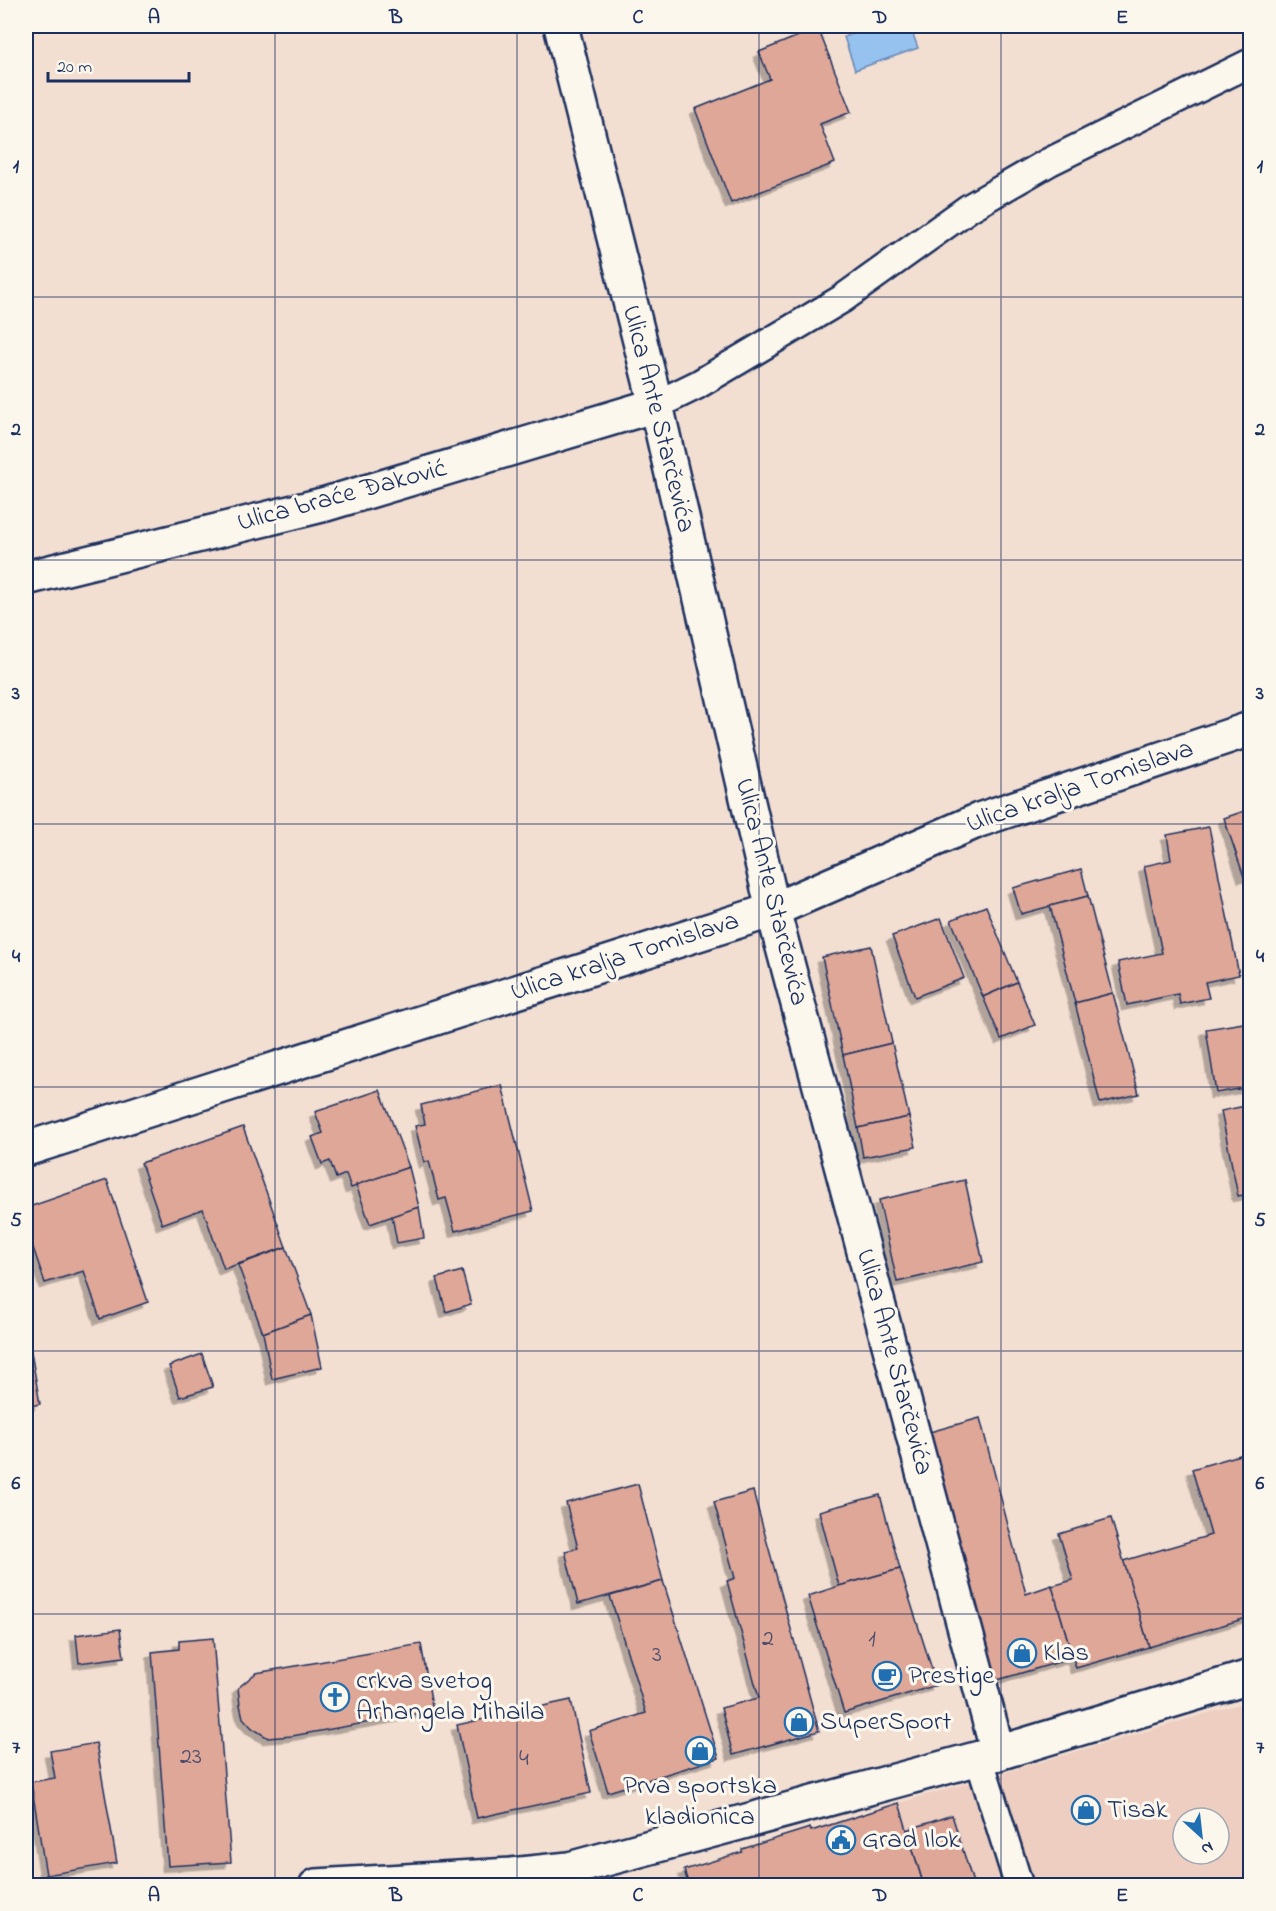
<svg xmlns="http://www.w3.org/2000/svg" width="1276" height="1911" viewBox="0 0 1276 1911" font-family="'Indie Flower',sans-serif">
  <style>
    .built { fill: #edcec0; fill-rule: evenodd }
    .water { fill: #96c2ef; stroke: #6587b5; stroke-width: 1.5 }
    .building { fill: #dfa797; stroke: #1b2f5e; stroke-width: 1.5; filter: url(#shadow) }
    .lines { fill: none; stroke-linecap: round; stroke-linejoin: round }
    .service-casing { stroke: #1b2f5e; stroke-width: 32 }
    .minor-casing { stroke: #1b2f5e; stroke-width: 38 }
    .secondary-casing { stroke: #1b2f5e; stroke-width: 38 }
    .service { stroke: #fbf7ec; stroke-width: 27 }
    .minor { stroke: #fbf7ec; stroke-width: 33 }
    .secondary { stroke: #fbf7ec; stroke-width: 33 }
    .grid { fill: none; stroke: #1b2f5e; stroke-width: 1.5; stroke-opacity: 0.55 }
    .labels { text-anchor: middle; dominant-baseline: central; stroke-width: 6; stroke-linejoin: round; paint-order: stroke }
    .number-label { font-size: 24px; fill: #4c4d6c }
    .street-label { font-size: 27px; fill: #1b2f5e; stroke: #fbf7ec }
    .poi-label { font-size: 27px; fill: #1b2f5e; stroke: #fbf7ec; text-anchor: start }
    .neatline { fill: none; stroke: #1b2f5e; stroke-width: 2 }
    .grid-label { font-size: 20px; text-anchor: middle; font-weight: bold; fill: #1b2f5e }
  </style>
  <defs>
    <filter id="shadow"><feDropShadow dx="-5.5" dy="5.5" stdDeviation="0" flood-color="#0004"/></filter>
  </defs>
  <rect width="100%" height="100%" fill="#f3dfd2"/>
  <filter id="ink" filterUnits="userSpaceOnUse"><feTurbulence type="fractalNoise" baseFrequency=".0167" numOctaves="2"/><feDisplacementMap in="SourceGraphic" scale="12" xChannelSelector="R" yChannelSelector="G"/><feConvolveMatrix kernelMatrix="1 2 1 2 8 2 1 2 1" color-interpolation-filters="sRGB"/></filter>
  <g filter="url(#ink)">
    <!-- built -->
    <path class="built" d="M 1250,1701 L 1250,1885 L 924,1885 L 899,1803 ZM 1183,1818 L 1219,1818 L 1219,1854 L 1183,1854 Z"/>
    <!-- water -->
    <path class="water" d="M 877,26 L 910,26 L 918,48 L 855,70 L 844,37 Z"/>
    <!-- building -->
    <g class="building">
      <path d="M 818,28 L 851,112 L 820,124 L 835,163 L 731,203 L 695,109 L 770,79 L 759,52 Z"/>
      <path d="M 1250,809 L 1250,878 L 1249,875 L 1244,877 L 1224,818 Z"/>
      <path d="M 1209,827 L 1239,975 L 1205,982 L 1209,998 L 1180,1004 L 1178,994 L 1127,1005 L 1118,962 L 1162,953 L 1144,866 L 1171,860 L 1167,835 Z"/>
      <path d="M 1081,869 L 1088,896 L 1021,914 L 1013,888 Z"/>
      <path d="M 1088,896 L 1113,993 L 1075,1003 L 1050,906 Z"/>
      <path d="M 986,906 L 1017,982 L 983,997 L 951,920 Z"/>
      <path d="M 941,918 L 964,978 L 915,997 L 892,936 Z"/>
      <path d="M 871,946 L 892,1043 L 843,1055 L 822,957 Z"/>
      <path d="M 1017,982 L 1035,1025 L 1001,1039 L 983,997 Z"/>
      <path d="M 1113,993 L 1139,1094 L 1100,1103 L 1075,1003 Z"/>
      <path d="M 1250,1022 L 1250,1087 L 1216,1093 L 1206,1029 Z"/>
      <path d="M 892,1043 L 909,1117 L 858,1128 L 843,1055 Z"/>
      <path d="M 502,1085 L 533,1211 L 455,1231 L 446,1198 L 439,1200 L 429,1161 L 424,1162 L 415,1126 L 425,1124 L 421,1105 Z"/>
      <path d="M 380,1090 L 409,1167 L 351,1188 L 346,1174 L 336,1178 L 330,1161 L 322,1164 L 312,1137 L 323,1133 L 315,1112 Z"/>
      <path d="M 1250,1105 L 1250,1194 L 1238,1196 L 1221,1111 Z"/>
      <path d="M 909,1117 L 916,1147 L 863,1157 L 858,1128 Z"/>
      <path d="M 243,1127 L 286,1247 L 224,1269 L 203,1209 L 162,1224 L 141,1163 Z"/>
      <path d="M 409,1167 L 419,1207 L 370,1224 L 356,1185 Z"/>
      <path d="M 107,1180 L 148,1302 L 100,1319 L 84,1271 L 45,1283 L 26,1227 L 26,1208 Z"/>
      <path d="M 965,1180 L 983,1262 L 897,1282 L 879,1200 Z"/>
      <path d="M 419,1207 L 424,1238 L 397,1243 L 392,1216 Z"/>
      <path d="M 286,1247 L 311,1315 L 263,1333 L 238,1265 Z"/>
      <path d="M 462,1271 L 471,1304 L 446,1312 L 437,1278 Z"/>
      <path d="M 311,1315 L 322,1367 L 272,1379 L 263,1333 Z"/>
      <path d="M 26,1329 L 27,1329 L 40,1404 L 26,1407 Z"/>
      <path d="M 202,1354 L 213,1387 L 180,1397 L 169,1366 Z"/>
      <path d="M 980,1418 L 1026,1594 L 1052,1585 L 1073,1658 L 994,1681 L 926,1433 Z"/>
      <path d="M 1250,1452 L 1250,1617 L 1149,1647 L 1123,1561 L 1211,1535 L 1192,1469 Z"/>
      <path d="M 638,1484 L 663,1581 L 578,1604 L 565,1551 L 578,1548 L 566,1503 Z"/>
      <path d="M 753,1491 L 819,1731 L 733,1755 L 721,1708 L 759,1698 L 727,1581 L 735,1578 L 714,1502 Z"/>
      <path d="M 880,1495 L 900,1569 L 839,1586 L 819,1511 Z"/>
      <path d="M 1111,1518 L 1149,1647 L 1076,1668 L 1052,1586 L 1073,1580 L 1059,1534 Z"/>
      <path d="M 900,1569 L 937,1685 L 844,1713 L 808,1596 L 839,1586 Z"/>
      <path d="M 663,1581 L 719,1758 L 608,1792 L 589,1731 L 646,1713 L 610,1596 Z"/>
      <path d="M 120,1629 L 124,1657 L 79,1663 L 76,1635 Z"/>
      <path d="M 213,1638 L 231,1862 L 168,1866 L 152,1652 L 179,1649 L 179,1641 Z"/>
      <path d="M 421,1644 L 433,1711 L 292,1736 L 268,1738 L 252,1728 L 243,1718 L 240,1705 L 238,1688 L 256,1673 Z"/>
      <path d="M 571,1700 L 591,1793 L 477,1818 L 457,1725 Z"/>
      <path d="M 96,1743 L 117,1863 L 46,1875 L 31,1782 L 55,1778 L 50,1751 Z"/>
      <path d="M 899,1803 L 924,1886 L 689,1886 L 684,1870 L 742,1852 L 742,1849 L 810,1828 L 811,1831 Z"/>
      <path d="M 952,1815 L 974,1886 L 924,1886 L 907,1830 Z"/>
    </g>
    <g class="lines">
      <!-- service casing -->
      <g class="service-casing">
        <g id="service">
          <path d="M 656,405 L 697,385 L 842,299 L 969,208 L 1049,162 L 1250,63"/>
          <path d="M 979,1758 L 1019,1886"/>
        </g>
      </g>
      <!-- minor casing -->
      <g class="minor-casing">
        <g id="minor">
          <path d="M 561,26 L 656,405 L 773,910 L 998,1753"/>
          <path d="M 26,578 L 326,504 L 656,405"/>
          <path d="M 26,1149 L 773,910 L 979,820 L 1250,729"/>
        </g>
      </g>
      <!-- secondary casing -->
      <g class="secondary-casing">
        <path id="secondary" d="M 316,1886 L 511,1875 L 569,1869 L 998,1753 L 1250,1677"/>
      </g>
      <!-- service -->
      <use href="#service" class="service"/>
      <!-- minor -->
      <use href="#minor" class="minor"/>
      <!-- secondary -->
      <use href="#secondary" class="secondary"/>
    </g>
  </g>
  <!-- grid -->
  <path class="grid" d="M 275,26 L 275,1886M 517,26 L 517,1886M 759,26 L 759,1886M 1001,26 L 1001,1886M 26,297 L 1250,297M 26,560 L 1250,560M 26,824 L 1250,824M 26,1087 L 1250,1087M 26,1351 L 1250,1351M 26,1614 L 1250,1614"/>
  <!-- icons -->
  <defs>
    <g id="shop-ring" transform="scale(1.5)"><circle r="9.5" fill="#fbf7ec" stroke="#1f6fb2" stroke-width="1.5"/><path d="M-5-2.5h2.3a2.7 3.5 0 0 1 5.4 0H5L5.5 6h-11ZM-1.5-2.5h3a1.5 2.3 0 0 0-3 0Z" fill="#1f6fb2"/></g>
    <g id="cafe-ring" transform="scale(1.5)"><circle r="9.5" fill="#fbf7ec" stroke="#1f6fb2" stroke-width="1.5"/><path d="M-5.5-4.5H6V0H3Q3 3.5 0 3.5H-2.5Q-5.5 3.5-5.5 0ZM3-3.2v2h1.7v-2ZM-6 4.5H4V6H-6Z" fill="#1f6fb2"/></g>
    <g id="church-ring" transform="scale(1.5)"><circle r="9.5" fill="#fbf7ec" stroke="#1f6fb2" stroke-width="1.5"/><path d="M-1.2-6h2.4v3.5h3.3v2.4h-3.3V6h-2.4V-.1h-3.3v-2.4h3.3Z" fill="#1f6fb2"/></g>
    <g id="civic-ring" transform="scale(1.5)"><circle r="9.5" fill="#fbf7ec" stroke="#1f6fb2" stroke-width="1.5"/><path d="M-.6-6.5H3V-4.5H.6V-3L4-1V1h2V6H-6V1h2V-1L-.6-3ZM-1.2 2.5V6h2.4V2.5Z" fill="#1f6fb2"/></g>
  </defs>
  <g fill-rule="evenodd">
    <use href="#shop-ring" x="1022" y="1653"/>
    <use href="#cafe-ring" x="887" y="1676"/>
    <use href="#church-ring" x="335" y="1697"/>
    <use href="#shop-ring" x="799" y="1722"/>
    <use href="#shop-ring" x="700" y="1751"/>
    <use href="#shop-ring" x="1086" y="1810"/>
    <use href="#civic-ring" x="841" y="1840"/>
  </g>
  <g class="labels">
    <!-- number labels -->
    <g class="number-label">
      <text x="768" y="1639">2</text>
      <text x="872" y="1640">1</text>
      <text x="657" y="1655">3</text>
      <text x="191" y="1757">23</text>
      <text x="524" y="1759">4</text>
    </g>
    <!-- street labels -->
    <g class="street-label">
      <text transform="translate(658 419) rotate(76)">Ulica Ante Starčevića</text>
      <text transform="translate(342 496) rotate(-15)">Ulica braće Đaković</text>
      <text transform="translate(1080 787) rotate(-19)">Ulica kralja Tomislava</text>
      <text transform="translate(771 892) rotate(76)">Ulica Ante Starčevića</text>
      <text transform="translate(625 957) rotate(-18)">Ulica kralja Tomislava</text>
      <text transform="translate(894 1362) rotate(75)">Ulica Ante Starčevića</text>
    </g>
    <!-- poi labels -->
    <g class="poi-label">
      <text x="1043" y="1653">Klas</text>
      <text x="908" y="1676">Prestige</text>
      <text x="356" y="1681">crkva svetog<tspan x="356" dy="31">Arhangela Mihaila</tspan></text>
      <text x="820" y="1722">SuperSport</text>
      <text x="700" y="1786" text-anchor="middle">Prva sportska<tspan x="700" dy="31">kladionica</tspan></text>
      <text x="1107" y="1810">Tisak</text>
      <text x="862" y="1840">Grad Ilok</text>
    </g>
  </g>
  <!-- margin -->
  <rect width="1276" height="1911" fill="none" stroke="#fbf7ec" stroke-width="66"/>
  <!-- north arrow -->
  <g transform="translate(1201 1836) rotate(153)"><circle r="28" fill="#fbf7ec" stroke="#a1a7b3" stroke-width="1.5"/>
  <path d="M0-4.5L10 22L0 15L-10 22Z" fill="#1f6fb2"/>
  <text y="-9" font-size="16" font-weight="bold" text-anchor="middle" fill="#1b2f5e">N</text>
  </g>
  <!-- scale -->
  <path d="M48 72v9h141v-9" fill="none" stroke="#1b2f5e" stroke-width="3"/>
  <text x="57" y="72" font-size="18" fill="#1b2f5e" stroke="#fbf7ec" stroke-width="4.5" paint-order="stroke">20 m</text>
  <rect x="33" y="33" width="1210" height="1845" class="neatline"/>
  <g class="grid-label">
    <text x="154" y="23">A</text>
    <text x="396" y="23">B</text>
    <text x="638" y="23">C</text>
    <text x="880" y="23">D</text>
    <text x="1122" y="23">E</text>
    <text x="16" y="172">1</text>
    <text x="1260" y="172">1</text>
    <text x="16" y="435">2</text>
    <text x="1260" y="435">2</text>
    <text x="16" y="699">3</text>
    <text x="1260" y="699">3</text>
    <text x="16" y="962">4</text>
    <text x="1260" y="962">4</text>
    <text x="16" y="1226">5</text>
    <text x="1260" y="1226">5</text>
    <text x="16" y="1489">6</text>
    <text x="1260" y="1489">6</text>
    <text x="16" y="1753">7</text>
    <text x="1260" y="1753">7</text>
    <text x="154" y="1901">A</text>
    <text x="396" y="1901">B</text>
    <text x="638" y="1901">C</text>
    <text x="880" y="1901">D</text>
    <text x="1122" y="1901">E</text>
  </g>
</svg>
